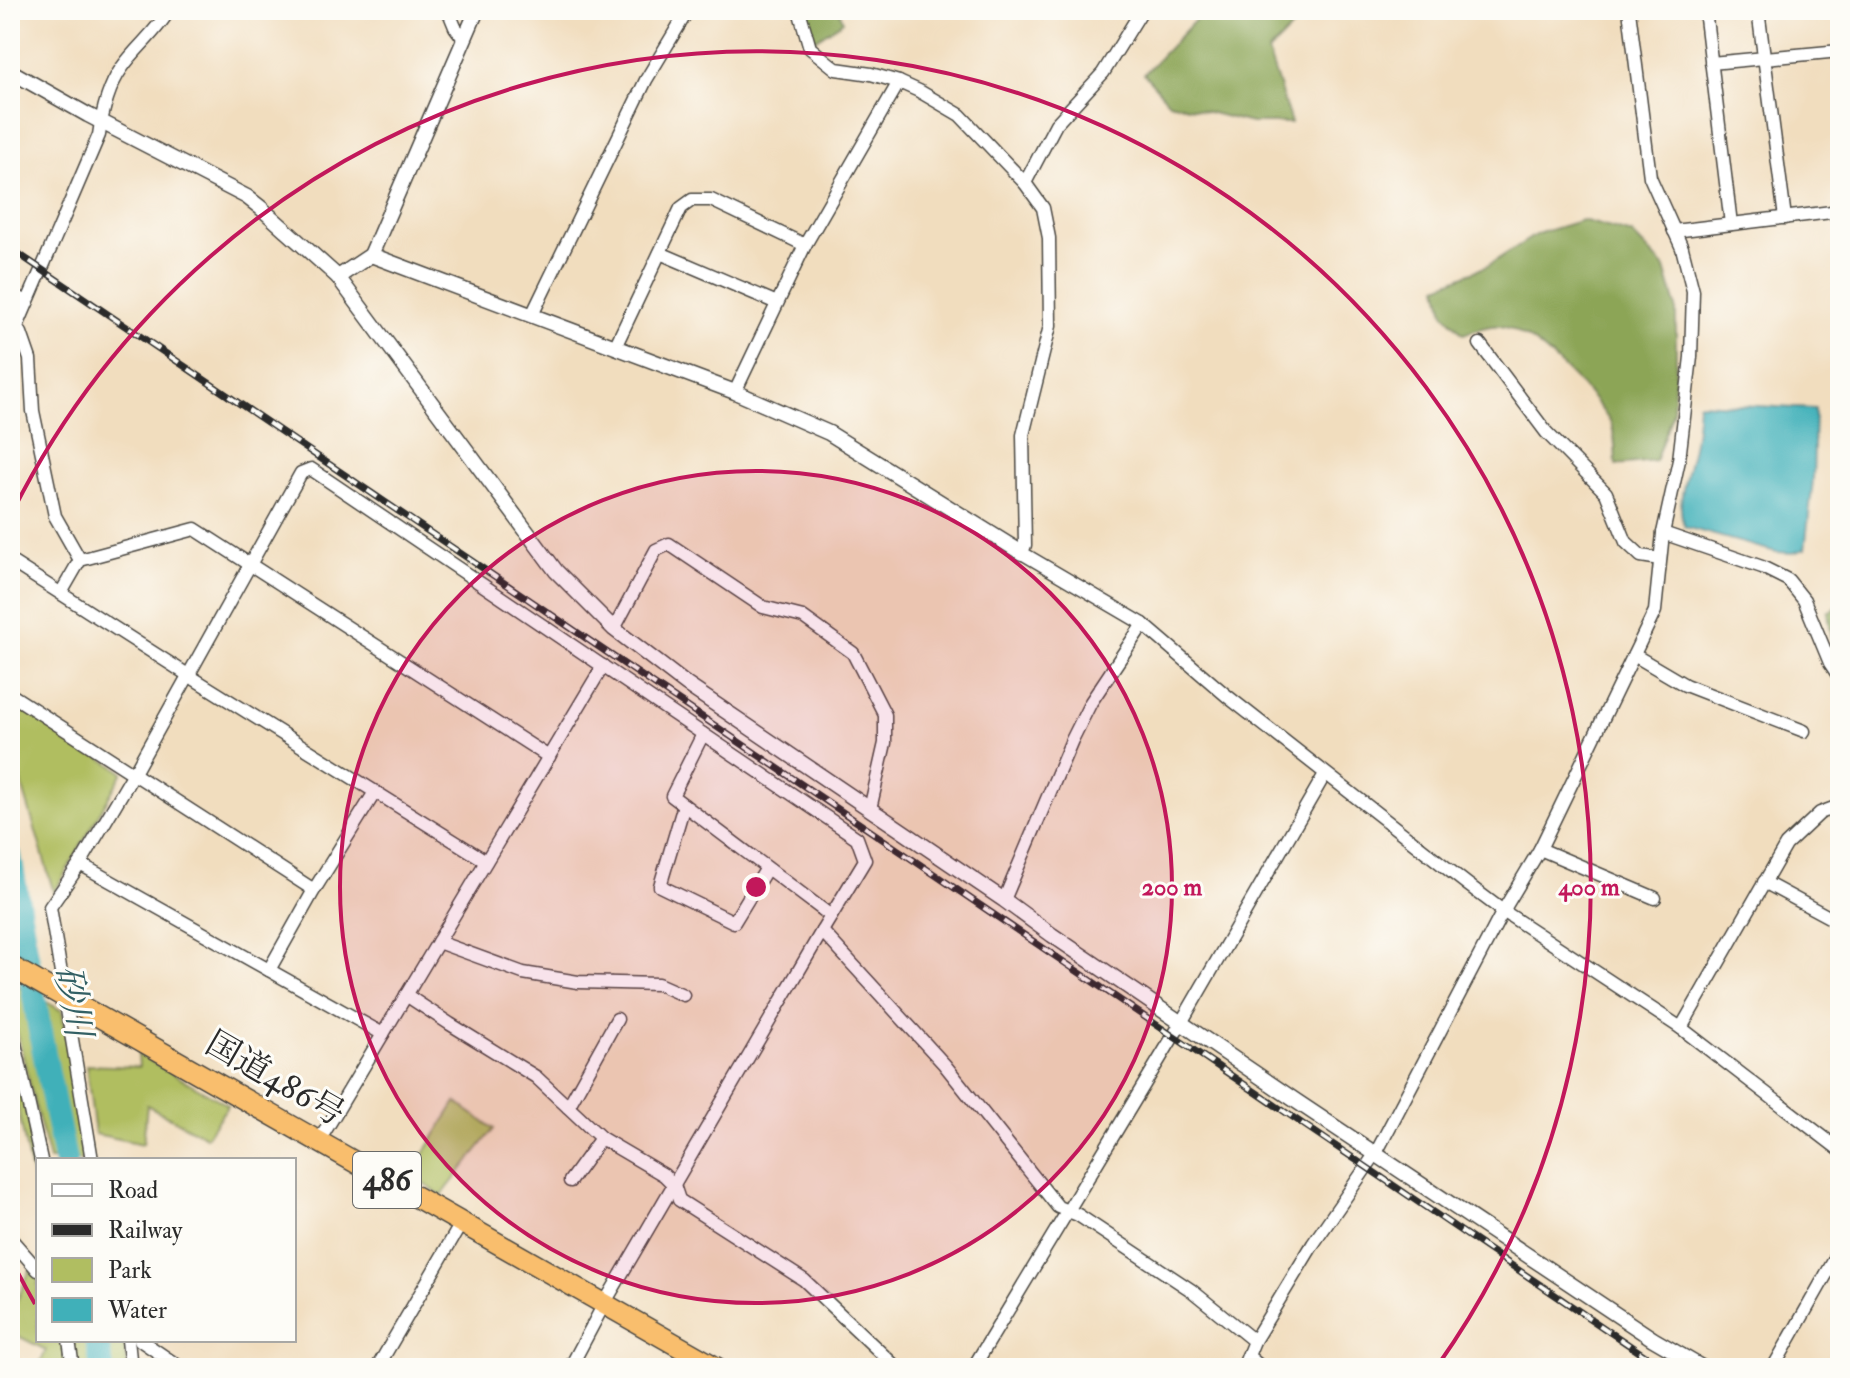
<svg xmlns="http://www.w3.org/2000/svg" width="1850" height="1378" viewBox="0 0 1850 1378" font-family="'IM FELL Double Pica','Noto Serif JP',serif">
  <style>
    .green { fill: #b0be61; stroke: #6e7446; stroke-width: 2 }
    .forest { fill: #8ca557; stroke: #5c6841; stroke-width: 2 }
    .water { fill: #40b0b9; stroke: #366e72; stroke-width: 2 }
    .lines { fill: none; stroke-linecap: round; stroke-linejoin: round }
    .river { stroke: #40b0b9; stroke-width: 24 }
    .minor-casing { stroke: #494641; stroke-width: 15 }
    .tertiary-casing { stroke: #494641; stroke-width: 17 }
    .trunk-casing { stroke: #494641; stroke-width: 23 }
    .minor { stroke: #fff; stroke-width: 12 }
    .tertiary { stroke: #fff; stroke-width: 14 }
    .trunk { stroke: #f9be6d; stroke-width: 20 }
    .rail-casing { stroke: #2b2b2b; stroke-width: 7 }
    .rail { stroke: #fdfcf7; stroke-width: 4; stroke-dasharray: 12; stroke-linecap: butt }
    .ring { fill: none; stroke: #c2185b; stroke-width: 4 }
    .labels { text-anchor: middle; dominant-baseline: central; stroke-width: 6; stroke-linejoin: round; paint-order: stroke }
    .shield { fill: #fdfcf7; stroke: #6a6a68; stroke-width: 2 }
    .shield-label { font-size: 32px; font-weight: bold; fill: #2b2b2b }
    .street-label { font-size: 34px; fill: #2b2b2b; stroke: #fdfcf7 }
    .water-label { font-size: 36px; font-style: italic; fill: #336064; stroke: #fdfcf7 }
    .centre { fill: #c2185b; stroke: #fdfcf7; stroke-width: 4 }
    .ring-label { font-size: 24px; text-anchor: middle; font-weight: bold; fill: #c2185b; stroke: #fdfcf7; stroke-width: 6; stroke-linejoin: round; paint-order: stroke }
  </style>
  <rect width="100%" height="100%" fill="#fdfcf7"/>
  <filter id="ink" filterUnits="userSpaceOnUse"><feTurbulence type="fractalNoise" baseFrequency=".0125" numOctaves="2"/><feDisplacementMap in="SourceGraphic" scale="16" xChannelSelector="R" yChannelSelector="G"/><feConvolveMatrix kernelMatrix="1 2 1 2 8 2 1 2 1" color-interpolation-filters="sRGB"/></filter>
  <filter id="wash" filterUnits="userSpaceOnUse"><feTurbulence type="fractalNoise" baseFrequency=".006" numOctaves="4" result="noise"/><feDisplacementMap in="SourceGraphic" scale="32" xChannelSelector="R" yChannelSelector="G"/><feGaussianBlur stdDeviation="1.8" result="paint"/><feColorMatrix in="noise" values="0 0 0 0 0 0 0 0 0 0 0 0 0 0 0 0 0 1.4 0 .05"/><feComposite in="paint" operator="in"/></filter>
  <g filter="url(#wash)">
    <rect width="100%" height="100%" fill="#f1ddbe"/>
    <!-- green -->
    <g class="green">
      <path d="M 10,701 L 123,772 L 54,893 L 10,744 Z"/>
      <path d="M 10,981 L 62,1011 L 86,1160 L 49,1160 L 10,1005 Z"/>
      <path d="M 10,1037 L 38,1163 L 38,1209 L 10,1068 Z"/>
      <path d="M 138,1054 L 228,1105 L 206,1137 L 147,1105 L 143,1144 L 95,1134 L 86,1065 L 139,1067 Z"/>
      <path d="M 456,1102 L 494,1129 L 442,1195 L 410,1176 Z"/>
      <path d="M 30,1270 L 38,1279 L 38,1340 L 124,1340 L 128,1368 L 38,1368 L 46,1350 L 10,1332 L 10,1317 Z"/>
    </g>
    <!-- forest -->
    <g class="forest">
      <path d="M 802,10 L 839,10 L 843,21 L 812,42 Z"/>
      <path d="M 1199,10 L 1297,10 L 1297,23 L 1268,52 L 1291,123 L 1251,123 L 1169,102 L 1144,74 L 1202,13 Z"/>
      <path d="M 1582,220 L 1632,234 L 1665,268 L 1676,306 L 1676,360 L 1673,411 L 1655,461 L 1616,465 C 1615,452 1616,433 1610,422 C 1595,396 1535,334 1505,327 C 1491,323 1476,330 1463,334 L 1444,313 L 1438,286 L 1487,266 L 1537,234 Z"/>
      <path d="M 1840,605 L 1840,646 L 1832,639 L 1828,612 Z"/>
    </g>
    <!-- water -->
    <path class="water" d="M 1698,403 L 1815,409 L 1813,480 L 1805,549 L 1793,553 L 1776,552 L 1685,527 C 1674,503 1689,471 1693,447 C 1696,433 1697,418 1698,403 Z"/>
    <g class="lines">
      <!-- river -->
      <g class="river">
        <path d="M 10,856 L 41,1037 L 65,1160"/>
        <path d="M 97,1340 L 102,1368"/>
      </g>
    </g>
  </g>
  <g filter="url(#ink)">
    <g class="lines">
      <!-- minor casing -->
      <g class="minor-casing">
        <g id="minor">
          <path d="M 448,10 L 455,27 L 464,39"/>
          <path d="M 799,10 L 810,48 L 836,69 L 871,74 L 899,82 L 919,91 L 960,115 L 1025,183 L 1043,208 L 1049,238 L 1050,326 L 1023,435 L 1025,545 L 1022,553 L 1143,624 L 1227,696 L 1467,884 L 1503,911 L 1681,1028 L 1840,1150"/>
          <path d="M 1705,10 L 1731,224"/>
          <path d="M 1758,10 L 1785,218"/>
          <path d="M 1711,63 L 1840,51"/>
          <path d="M 1025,183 L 1056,124 L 1103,73 L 1142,10"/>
          <path d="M 1674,231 L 1840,211"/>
          <path d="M 660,253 L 777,303"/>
          <path d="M 10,293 L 27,302"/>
          <path d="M 532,315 L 646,80 L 688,10"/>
          <path d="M 16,330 L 21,333 L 30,359 L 33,411 L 55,516 L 80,560"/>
          <path d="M 10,343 L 99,135 C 102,113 108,88 121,69 C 135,48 156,33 169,10"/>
          <path d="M 1480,344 L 1546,432 L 1606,493 L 1626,542 L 1641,556 L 1660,559"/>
          <path d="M 615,347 L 681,208 L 692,200 L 711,200 L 805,245"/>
          <path d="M 735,392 L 805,245 L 899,82"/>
          <path d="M 1663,533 L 1762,567 L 1788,580 L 1804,600 L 1830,663 L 1840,678"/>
          <path d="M 10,561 L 188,675 L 486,861"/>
          <path d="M 61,593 L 80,560 L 195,529 L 549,757"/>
          <path d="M 614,629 L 656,550 L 669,544 L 763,607 L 803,617 L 853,653 L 885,715 L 885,743 L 870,809"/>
          <path d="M 1634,655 L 1685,685 L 1804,731"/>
          <path d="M 10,694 L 314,890"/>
          <path d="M 703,734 L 672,796 L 831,916"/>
          <path d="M 684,805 L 660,886 L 734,922 L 767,868"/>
          <path d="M 1540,849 L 1655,898"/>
          <path d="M 80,864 L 383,1034"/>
          <path d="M 1764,882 L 1840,923"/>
          <path d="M 1004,900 L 1072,740 L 1091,702 L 1143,624"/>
          <path d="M 822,931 L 944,1064 L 1058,1207 L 1078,1215 L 1191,1290 L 1254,1341"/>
          <path d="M 438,942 L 523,973 L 578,982 L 658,984 L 683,995"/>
          <path d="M 269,970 L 314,890 L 375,792"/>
          <path d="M 406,995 L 450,1024 L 536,1077 L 601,1138 L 664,1175 L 674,1185 L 679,1200 L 804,1280 L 897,1368"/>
          <path d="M 10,1021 L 41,1160"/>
          <path d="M 1681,1028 L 1786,845 L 1820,813 L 1836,807 L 1840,808"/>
          <path d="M 568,1107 L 617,1019"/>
          <path d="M 319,1141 L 603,666"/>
          <path d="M 92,1160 L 50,907 L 80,864 L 134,773 L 301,473 L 311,469 L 857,838 L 865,860 L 822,931 L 604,1304 L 570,1368"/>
          <path d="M 570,1181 L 601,1138"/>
          <path d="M 10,1238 L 38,1270"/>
          <path d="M 69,1340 L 73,1368"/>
          <path d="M 128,1340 L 131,1368"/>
          <path d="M 140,1340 L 181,1368"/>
          <path d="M 1248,1356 L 1262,1368"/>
          <path d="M 377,1368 L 462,1222"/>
          <path d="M 973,1368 L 1174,1035 L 1325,774"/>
          <path d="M 1243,1368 L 1254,1341 L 1313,1244 L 1376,1153 L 1503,911 L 1540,849 L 1655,611 L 1663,533 L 1679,460 L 1691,357 L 1693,291 L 1682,248 L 1650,177 L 1629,10"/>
          <path d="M 1773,1368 L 1840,1250"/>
        </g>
      </g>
      <!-- tertiary casing -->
      <g class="tertiary-casing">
        <g id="tertiary">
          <path d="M 10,71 L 88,115 L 247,197 L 261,208 L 338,277 L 556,571 L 614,629 L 687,685 L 1004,900 L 1052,935 L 1296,1101 L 1653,1339 L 1703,1368"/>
          <path d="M 371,255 L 735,392 L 829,433 L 1022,553"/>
          <path d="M 338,277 L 371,255 L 477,10"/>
        </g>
      </g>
      <!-- trunk casing -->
      <g class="trunk-casing">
        <path id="trunk" d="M 10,966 L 717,1368"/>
      </g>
      <!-- minor -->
      <use href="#minor" class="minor"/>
      <!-- tertiary -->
      <use href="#tertiary" class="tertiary"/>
      <!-- trunk -->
      <use href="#trunk" class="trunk"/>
      <!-- rail casing -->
      <g class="rail-casing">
        <path id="rail" d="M 10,248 L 1663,1368"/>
      </g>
      <!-- rail -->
      <use href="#rail" class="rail"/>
    </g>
  </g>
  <!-- distance rings -->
  <circle cx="756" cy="887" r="416" fill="#c2185b" fill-opacity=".12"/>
  <g class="ring">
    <circle cx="756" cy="887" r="416"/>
    <path d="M35 1304A833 833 0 0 1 11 1259M11 515A833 833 0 1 1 1438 1365"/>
  </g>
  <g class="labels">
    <!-- shield labels -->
    <rect class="shield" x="353" y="1152" width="68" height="56" rx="6"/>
    <g class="shield-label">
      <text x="387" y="1180">486</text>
    </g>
    <!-- street labels -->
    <g class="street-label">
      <text transform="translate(275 1079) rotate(30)">国道486号</text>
    </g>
    <!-- water labels -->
    <g class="water-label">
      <text transform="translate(73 1001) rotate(80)">砂川</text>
    </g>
  </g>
  <circle cx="756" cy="887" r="12" class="centre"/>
  <g class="ring-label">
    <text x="1172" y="895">200 m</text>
    <text x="1589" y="895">400 m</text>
  </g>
  <!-- margin -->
  <rect width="1850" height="1378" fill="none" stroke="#fdfcf7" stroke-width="40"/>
  <!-- legend -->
  <rect x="36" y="1158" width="260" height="184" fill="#fdfcf7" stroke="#a9a8a5" stroke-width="2"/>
  <rect x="52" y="1184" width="40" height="12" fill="#ffffff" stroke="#a9a8a5" stroke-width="2"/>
  <text x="108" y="1198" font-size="24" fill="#2b2b2b">Road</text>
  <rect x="52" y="1224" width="40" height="12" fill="#2b2b2b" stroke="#a9a8a5" stroke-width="2"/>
  <text x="108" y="1238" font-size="24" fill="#2b2b2b">Railway</text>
  <rect x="52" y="1258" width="40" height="24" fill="#b0be61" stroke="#a9a8a5" stroke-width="2"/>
  <text x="108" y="1278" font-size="24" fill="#2b2b2b">Park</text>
  <rect x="52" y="1298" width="40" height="24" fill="#40b0b9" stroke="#a9a8a5" stroke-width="2"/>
  <text x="108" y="1318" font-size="24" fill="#2b2b2b">Water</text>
</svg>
